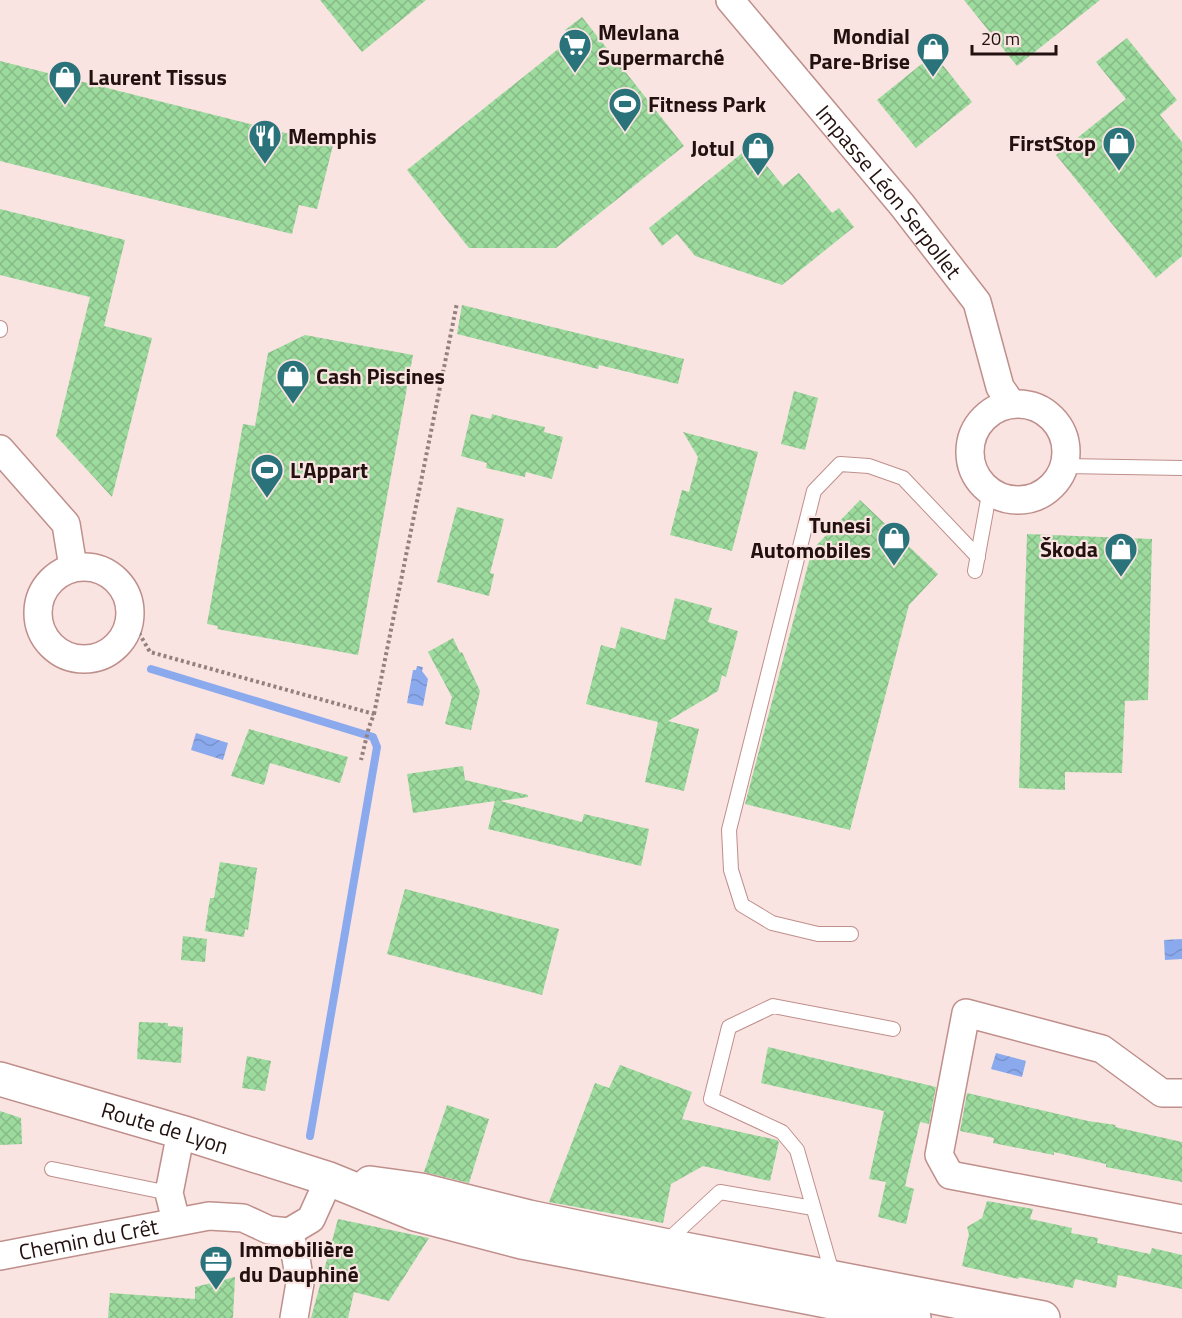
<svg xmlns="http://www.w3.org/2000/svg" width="1182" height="1318" viewBox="0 0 1182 1318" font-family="'Titillium Web',sans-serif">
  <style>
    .water { fill: url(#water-waves) }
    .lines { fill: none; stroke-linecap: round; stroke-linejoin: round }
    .stream { stroke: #8baaee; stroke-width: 8 }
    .building { fill: url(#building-cross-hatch) }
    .service-casing { stroke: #bf8f8b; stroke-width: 16 }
    .minor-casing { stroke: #bf8f8b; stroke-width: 30 }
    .secondary-casing { stroke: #bf8f8b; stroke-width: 36 }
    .path { stroke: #94817f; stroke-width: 4; stroke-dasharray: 3 3; stroke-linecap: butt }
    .service { stroke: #fff; stroke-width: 14 }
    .minor { stroke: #fff; stroke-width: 27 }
    .secondary { stroke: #fff; stroke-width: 33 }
    .labels { text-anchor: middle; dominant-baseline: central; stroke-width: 4.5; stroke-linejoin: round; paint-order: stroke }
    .poi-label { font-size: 22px; font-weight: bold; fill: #22110f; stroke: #f9e4e2; text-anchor: start }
    .street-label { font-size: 22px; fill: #22110f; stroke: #f9e4e2 }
  </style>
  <defs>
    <pattern id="water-waves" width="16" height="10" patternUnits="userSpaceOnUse" patternTransform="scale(1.5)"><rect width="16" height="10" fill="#8baaee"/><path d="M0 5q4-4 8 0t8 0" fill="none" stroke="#7891cb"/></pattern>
    <pattern id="building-cross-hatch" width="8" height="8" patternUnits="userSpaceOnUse" patternTransform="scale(1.5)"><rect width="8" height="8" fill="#9cda9d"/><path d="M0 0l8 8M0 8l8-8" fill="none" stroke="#86ba86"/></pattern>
  </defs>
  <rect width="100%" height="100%" fill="#f9e4e2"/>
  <!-- water -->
  <g class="water">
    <path d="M 417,666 L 423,667 L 422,671 L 428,679 L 423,706 L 407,703 L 413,670 L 416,670 Z"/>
    <path d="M 196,733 L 228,743 L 223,760 L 191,750 Z"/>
    <path d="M 1182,939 L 1182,959 L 1165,960 L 1164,940 Z"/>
    <path d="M 996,1053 L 1026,1061 L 1022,1077 L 991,1069 Z"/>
  </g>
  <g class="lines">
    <!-- stream -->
    <path class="stream" d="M 151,669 L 373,737 L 377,747 L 310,1136"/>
  </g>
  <!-- building -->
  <g class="building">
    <path d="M 320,0 L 426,0 L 362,52 Z"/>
    <path d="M 964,0 L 1100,0 L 1017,66 Z"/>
    <path d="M 582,17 L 684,146 L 556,248 L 469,248 L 407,170 L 572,38 L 565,30 Z"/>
    <path d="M 1127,38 L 1177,100 L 1160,115 L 1182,142 L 1182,256 L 1156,278 L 1056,155 L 1126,99 L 1096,62 Z"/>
    <path d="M 934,54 L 972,102 L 916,148 L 877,100 Z"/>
    <path d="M 0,61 L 333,145 L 317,209 L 299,205 L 292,234 L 0,161 Z"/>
    <path d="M 751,146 L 783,186 L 799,173 L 832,213 L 839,208 L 854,227 L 782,285 L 695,256 L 677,234 L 662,246 L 649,228 Z"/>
    <path d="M 0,209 L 125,240 L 104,326 L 152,338 L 112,497 L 56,436 L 90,297 L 0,275 Z"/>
    <path d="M 462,305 L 684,359 L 678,384 L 599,365 L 598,369 L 457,334 Z"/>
    <path d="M 305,335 L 413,355 L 358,655 L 217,629 L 218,626 L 207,624 L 243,424 L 255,426 L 268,353 Z"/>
    <path d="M 794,391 L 818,398 L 805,450 L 781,444 Z"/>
    <path d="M 471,414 L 491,419 L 492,414 L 506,418 L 545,427 L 544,432 L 563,437 L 552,479 L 526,472 L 525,477 L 486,468 L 487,463 L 461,456 Z"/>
    <path d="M 683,432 L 758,452 L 732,551 L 670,535 L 682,490 L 689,492 L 698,457 Z"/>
    <path d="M 860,500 L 938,574 L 909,605 L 850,830 L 745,804 L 812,550 Z"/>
    <path d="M 457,507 L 504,519 L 490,573 L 494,574 L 489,596 L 437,582 Z"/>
    <path d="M 1027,534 L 1152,539 L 1148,700 L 1125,701 L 1122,773 L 1065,772 L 1065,790 L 1019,788 Z"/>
    <path d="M 675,598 L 712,608 L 708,622 L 738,631 L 726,677 L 722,675 L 718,691 L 668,721 L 699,729 L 684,791 L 645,782 L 658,722 L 586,704 L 601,645 L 615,649 L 621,627 L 665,640 Z"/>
    <path d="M 453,638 L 460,653 L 462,652 L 480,691 L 471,730 L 445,724 L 452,697 L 428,652 Z"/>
    <path d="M 249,729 L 348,757 L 340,783 L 270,763 L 264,785 L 231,776 Z"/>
    <path d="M 463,766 L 465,780 L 528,795 L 528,797 L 500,801 L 582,822 L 584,814 L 649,829 L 641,866 L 488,829 L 495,801 L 413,813 L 407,774 Z"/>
    <path d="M 220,862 L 257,868 L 248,930 L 245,929 L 244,937 L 205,931 L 210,898 L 214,898 Z"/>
    <path d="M 405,889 L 559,929 L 542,995 L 387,954 Z"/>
    <path d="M 183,936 L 207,939 L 205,962 L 181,960 Z"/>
    <path d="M 139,1022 L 168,1023 L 168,1026 L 183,1027 L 181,1063 L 137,1059 Z"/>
    <path d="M 768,1047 L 936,1087 L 929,1124 L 920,1122 L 905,1186 L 914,1189 L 906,1224 L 878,1217 L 886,1182 L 869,1179 L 884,1111 L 761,1083 Z"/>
    <path d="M 247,1056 L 271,1061 L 265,1091 L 242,1088 Z"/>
    <path d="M 620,1065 L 692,1092 L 682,1119 L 777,1140 L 779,1142 L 770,1181 L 703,1166 L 671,1184 L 663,1223 L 549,1202 L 595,1083 L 609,1088 Z"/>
    <path d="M 967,1093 L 1088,1121 L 1116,1125 L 1115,1127 L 1182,1142 L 1182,1182 L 1106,1167 L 1106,1164 L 1054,1152 L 1054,1155 L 993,1143 L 994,1138 L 960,1131 Z"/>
    <path d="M 447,1105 L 489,1119 L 469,1183 L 424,1172 Z"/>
    <path d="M 0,1111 L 21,1118 L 22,1144 L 0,1145 Z"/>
    <path d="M 987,1201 L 1033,1209 L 1030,1219 L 1072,1228 L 1071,1233 L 1098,1238 L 1097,1243 L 1150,1254 L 1152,1248 L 1182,1255 L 1182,1289 L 1118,1275 L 1116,1288 L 1075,1279 L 1073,1288 L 1019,1277 L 1018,1279 L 962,1266 L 969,1234 L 967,1227 L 982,1218 Z"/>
    <path d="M 338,1219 L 429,1238 L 389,1301 L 354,1292 L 348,1318 L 311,1318 Z"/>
    <path d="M 235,1277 L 233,1318 L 108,1318 L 110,1293 L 195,1299 L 195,1287 Z"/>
  </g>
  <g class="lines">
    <!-- service casing -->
    <g class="service-casing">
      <g id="service">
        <path d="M 0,328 L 0,330"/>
        <path d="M 1065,466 L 1182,468"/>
        <path d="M 975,571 L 990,489"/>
        <path d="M 851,934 L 818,934 L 772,923 L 742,905 L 731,870 L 729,830 L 814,491 L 840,464 L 869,466 L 903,478 L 978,557"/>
        <path d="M 52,1169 L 169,1193"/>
        <path d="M 665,1243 L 720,1192 L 813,1208"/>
        <path d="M 833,1276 L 797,1150 L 782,1132 L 711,1099 L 729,1027 L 773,1006 L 893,1029"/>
      </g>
    </g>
    <!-- minor casing -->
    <g class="minor-casing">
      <g id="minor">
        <path id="s1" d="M 730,0 L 902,205 L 977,302 L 1000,387 L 1011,403"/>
        <circle cx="1018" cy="452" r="48"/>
        <path d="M 0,449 L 66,524 L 73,567"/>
        <circle cx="84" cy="613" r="46"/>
        <path d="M 1182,1093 L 1162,1093 L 1102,1049 L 966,1013 L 939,1155 L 950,1175 L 1182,1219"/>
        <path d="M 176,1221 L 169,1193 L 181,1132"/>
        <path d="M 289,1232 L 296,1258 L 300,1283 L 294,1318"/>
        <path d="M 289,1232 L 311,1219 L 329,1179"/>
        <path id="s2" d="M 0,1256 L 209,1216 L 243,1218 L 269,1230 L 289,1232"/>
      </g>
    </g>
    <!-- secondary casing -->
    <g class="secondary-casing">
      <g id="secondary">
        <path id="s3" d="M 0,1079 L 181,1132 L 329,1179 L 415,1214 L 522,1242 L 914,1318"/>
        <path d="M 370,1183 L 421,1190 L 529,1217 L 663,1245 L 1043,1318"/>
      </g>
    </g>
    <!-- path -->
    <g class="path">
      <path d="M 139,633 L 150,652 L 374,714 L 369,727 L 361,760"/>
      <path d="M 374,714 L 457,303"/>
    </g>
    <!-- service -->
    <use href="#service" class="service"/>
    <!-- minor -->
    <use href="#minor" class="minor"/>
    <!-- secondary -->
    <use href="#secondary" class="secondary"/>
  </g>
  <!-- icons -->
  <defs>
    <g id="supermarket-pin" transform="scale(1.725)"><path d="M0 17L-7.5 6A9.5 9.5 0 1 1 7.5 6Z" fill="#2a737b" stroke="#f9e4e2"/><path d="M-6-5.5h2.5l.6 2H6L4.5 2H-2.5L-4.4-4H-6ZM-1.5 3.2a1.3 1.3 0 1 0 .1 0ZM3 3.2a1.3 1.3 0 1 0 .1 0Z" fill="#fff"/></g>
    <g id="shop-pin" transform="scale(1.725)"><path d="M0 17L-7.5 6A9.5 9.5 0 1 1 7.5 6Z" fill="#2a737b" stroke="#f9e4e2"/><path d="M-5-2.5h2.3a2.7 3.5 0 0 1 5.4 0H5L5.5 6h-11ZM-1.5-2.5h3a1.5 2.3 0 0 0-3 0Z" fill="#fff"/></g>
    <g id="stadium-pin" transform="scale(1.725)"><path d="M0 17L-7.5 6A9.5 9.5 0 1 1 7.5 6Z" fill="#2a737b" stroke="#f9e4e2"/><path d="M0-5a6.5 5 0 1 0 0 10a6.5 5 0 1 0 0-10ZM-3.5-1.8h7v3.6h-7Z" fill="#fff"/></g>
    <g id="restaurant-pin" transform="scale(1.725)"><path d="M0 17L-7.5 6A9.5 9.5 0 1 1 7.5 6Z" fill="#2a737b" stroke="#f9e4e2"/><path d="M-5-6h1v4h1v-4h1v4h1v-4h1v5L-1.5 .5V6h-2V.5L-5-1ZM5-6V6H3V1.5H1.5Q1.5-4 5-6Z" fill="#fff"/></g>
    <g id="office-pin" transform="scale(1.725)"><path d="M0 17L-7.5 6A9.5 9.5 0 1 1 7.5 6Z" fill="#2a737b" stroke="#f9e4e2"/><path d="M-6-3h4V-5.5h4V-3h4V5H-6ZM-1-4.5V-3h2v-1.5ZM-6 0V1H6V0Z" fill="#fff"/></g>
  </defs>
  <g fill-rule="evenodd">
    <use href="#supermarket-pin" x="575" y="45"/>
    <use href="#shop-pin" x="933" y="49"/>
    <use href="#shop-pin" x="65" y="77"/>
    <use href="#stadium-pin" x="625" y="104"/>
    <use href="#restaurant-pin" x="265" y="136"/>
    <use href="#shop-pin" x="1119" y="143"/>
    <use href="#shop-pin" x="758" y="148"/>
    <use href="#shop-pin" x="293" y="376"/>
    <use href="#stadium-pin" x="267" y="470"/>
    <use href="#shop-pin" x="894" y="538"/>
    <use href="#shop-pin" x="1121" y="549"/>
    <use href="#office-pin" x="216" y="1262"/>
  </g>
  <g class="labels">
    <!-- poi labels -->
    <g class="poi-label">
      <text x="598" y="32">Mevlana<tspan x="598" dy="25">Supermarché</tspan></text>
      <text x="910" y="36" text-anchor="end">Mondial<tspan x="910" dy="25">Pare-Brise</tspan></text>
      <text x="88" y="77">Laurent Tissus</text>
      <text x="648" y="104">Fitness Park</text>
      <text x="288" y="136">Memphis</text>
      <text x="1096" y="143" text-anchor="end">FirstStop</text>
      <text x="735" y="148" text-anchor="end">Jotul</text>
      <text x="316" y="376">Cash Piscines</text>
      <text x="290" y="470">L'Appart</text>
      <text x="871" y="525" text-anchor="end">Tunesi<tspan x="871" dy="25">Automobiles</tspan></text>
      <text x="1098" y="549" text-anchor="end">Škoda</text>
      <text x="239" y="1249">Immobilière<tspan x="239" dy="25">du Dauphiné</tspan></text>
    </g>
    <!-- street labels -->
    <g class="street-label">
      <text stroke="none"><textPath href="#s1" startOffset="249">Impasse Léon Serpollet</textPath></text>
      <text stroke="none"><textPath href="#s3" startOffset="172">Route de Lyon</textPath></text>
      <text stroke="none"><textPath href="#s2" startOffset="90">Chemin du Crêt</textPath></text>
    </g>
  </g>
  <!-- scale -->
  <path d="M972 45v9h84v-9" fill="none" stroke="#22110f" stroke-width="3"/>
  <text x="981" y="45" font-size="18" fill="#22110f" stroke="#f9e4e2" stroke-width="4.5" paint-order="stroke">20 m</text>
</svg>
